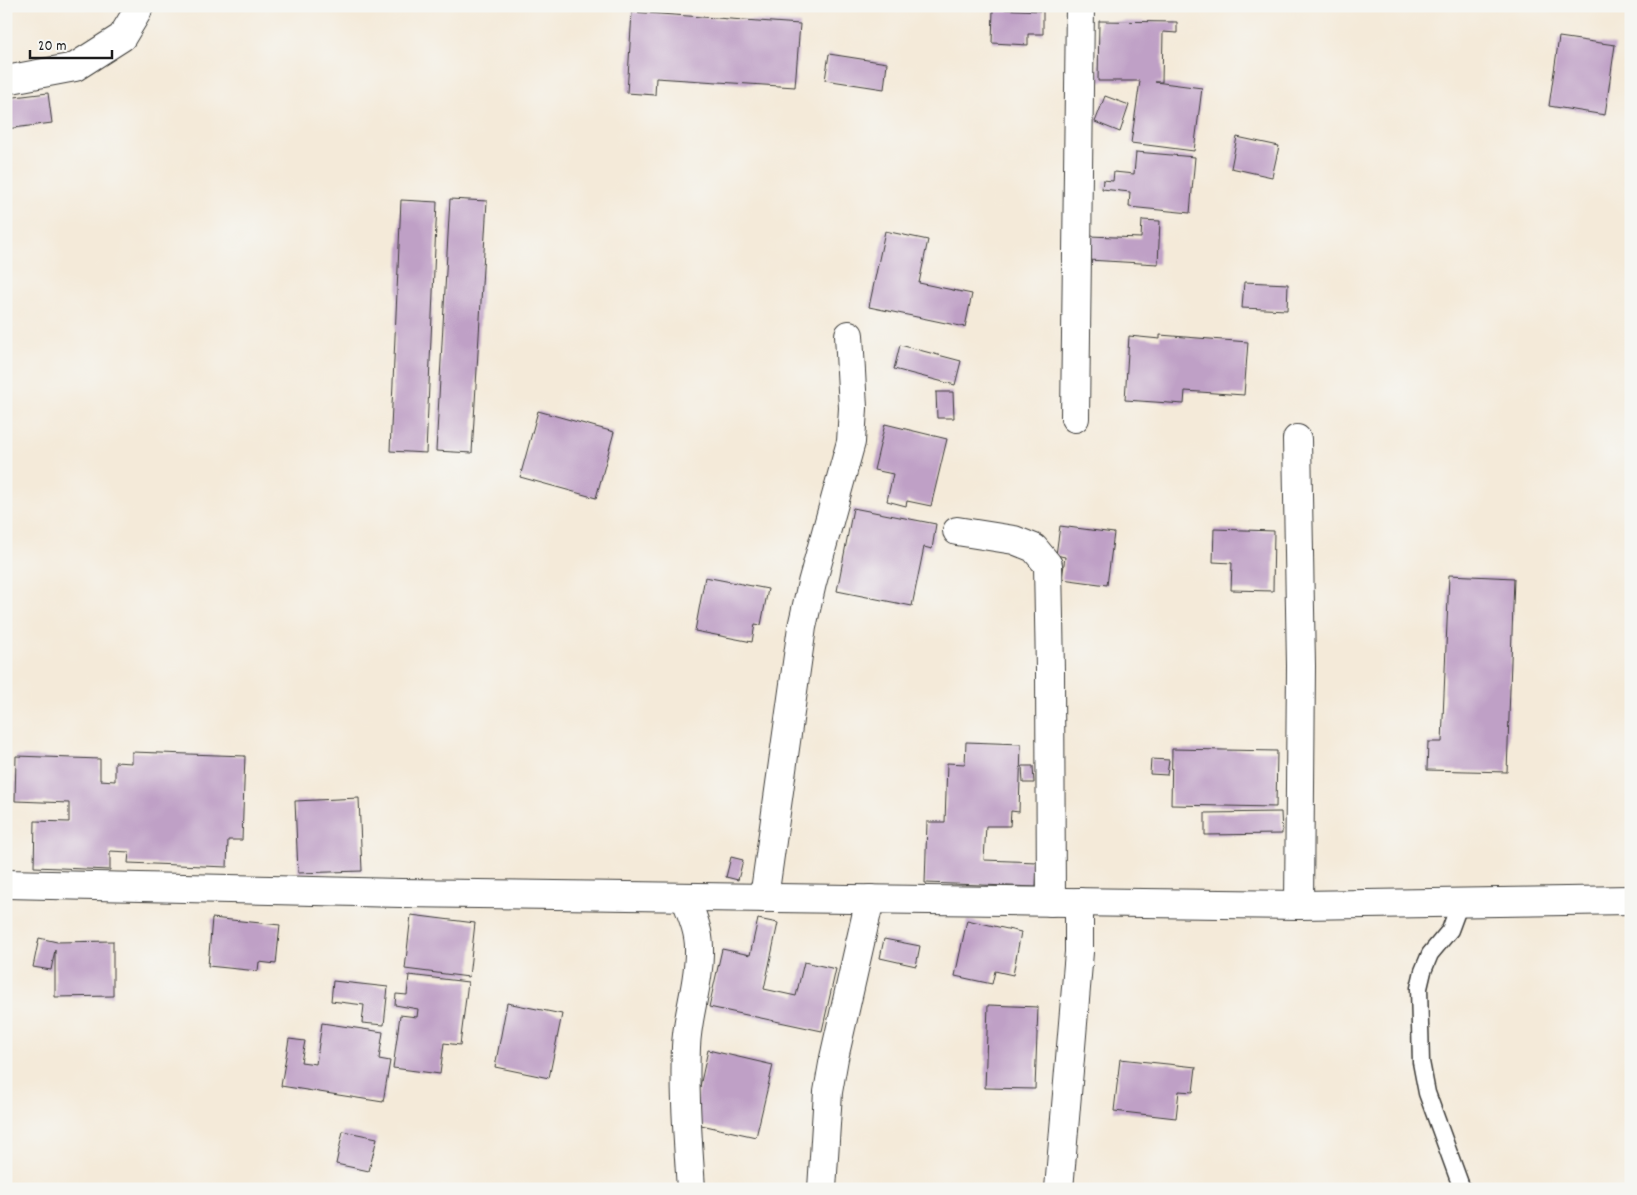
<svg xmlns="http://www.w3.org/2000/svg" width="1637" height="1195" viewBox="0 0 1637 1195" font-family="Dekko,sans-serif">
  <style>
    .building { fill: #bfa0c6 }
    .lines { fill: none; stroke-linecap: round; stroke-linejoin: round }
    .service-casing { stroke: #3c3b38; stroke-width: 19 }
    .minor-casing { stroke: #3c3b38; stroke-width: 30 }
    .service { stroke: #fff; stroke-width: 16 }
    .minor { stroke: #fff; stroke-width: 28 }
  </style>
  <rect width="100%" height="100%" fill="#f6f6f2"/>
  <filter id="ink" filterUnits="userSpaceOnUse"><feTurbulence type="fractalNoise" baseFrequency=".02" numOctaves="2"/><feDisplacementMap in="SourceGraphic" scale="10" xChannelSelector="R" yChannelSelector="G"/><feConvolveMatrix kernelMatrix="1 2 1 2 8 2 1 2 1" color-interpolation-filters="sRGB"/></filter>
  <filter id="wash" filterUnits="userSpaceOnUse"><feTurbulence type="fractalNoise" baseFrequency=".0096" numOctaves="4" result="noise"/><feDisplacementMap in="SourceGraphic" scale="20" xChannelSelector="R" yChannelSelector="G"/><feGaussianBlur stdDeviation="1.12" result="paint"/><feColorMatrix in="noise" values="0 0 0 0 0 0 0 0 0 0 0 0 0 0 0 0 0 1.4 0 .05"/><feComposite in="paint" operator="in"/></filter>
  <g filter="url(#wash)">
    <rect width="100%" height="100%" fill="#f4ead9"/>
    <g id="blocks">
      <!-- building -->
      <g class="building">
        <path d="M 993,9 L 1043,11 L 1043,34 L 1028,34 L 1028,45 L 992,43 Z"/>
        <path d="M 632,12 L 800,24 L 795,87 L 656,78 L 655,95 L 627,93 Z"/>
        <path d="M 1099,21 L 1177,22 L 1177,33 L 1163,32 L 1162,82 L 1155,82 L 1202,88 L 1194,151 L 1131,143 L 1140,81 L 1098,81 Z"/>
        <path d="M 1559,37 L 1615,45 L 1605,115 L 1549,106 Z"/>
        <path d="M 829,54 L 887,63 L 884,89 L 825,80 Z"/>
        <path d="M 48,93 L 52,123 L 6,129 L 6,98 Z"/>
        <path d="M 1105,96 L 1129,105 L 1120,132 L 1095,122 Z"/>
        <path d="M 1237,137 L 1279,146 L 1272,177 L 1231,168 Z"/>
        <path d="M 1136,152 L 1195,157 L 1190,213 L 1129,207 L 1130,192 L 1102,189 L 1103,180 L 1113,181 L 1114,172 L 1134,174 Z"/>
        <path d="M 450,199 L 487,201 L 472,453 L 436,451 Z"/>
        <path d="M 401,200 L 437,202 L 426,453 L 390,451 Z"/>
        <path d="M 1142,220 L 1160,221 L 1158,264 L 1088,260 L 1089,236 L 1141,238 Z"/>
        <path d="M 885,231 L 928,240 L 919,283 L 972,294 L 965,327 L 869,307 Z"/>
        <path d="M 1244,282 L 1288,284 L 1287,310 L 1242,308 Z"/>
        <path d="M 1160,335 L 1248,342 L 1244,395 L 1185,391 L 1184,404 L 1125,400 L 1129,336 L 1160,339 Z"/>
        <path d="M 900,345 L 961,361 L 955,385 L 894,369 Z"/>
        <path d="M 936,392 L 953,392 L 954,418 L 937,418 Z"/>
        <path d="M 538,411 L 614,432 L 596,498 L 520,477 Z"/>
        <path d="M 885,424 L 947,439 L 931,506 L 907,501 L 906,506 L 887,501 L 893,474 L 874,470 Z"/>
        <path d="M 6,501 L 10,516 L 6,517 Z"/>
        <path d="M 853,508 L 936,524 L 932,549 L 924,547 L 912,606 L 837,591 Z"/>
        <path d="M 1060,526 L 1114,533 L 1107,585 L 1062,579 L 1065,557 L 1056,555 Z"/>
        <path d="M 1214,529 L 1274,531 L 1273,591 L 1231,590 L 1232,563 L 1213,562 Z"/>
        <path d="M 1449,575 L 1514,578 L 1507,772 L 1427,770 L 1428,742 L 1442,742 Z"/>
        <path d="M 705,577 L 768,589 L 761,625 L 755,624 L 752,642 L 695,631 Z"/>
        <path d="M 966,742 L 1021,744 L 1019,812 L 1011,811 L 1010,826 L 986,826 L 984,860 L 1037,862 L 1036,887 L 925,883 L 927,822 L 945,822 L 947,763 L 965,764 Z"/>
        <path d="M 1172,749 L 1277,751 L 1276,807 L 1171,805 Z"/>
        <path d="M 132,752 L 245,756 L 242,840 L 228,840 L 227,867 L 128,863 L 129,852 L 110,851 L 110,870 L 34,867 L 35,821 L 69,822 L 69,803 L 15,801 L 16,756 L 100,759 L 100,780 L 115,781 L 115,762 L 132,763 Z"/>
        <path d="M 1151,759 L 1169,760 L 1167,775 L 1150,774 Z"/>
        <path d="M 1022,766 L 1033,766 L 1034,783 L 1023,783 Z"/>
        <path d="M 359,798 L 362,871 L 298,873 L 295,801 Z"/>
        <path d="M 1281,812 L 1282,834 L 1205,835 L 1205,813 Z"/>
        <path d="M 731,857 L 743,860 L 738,880 L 726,877 Z"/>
        <path d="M 411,915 L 475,923 L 469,977 L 405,969 Z"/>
        <path d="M 212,918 L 280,925 L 276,964 L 259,962 L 258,971 L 208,966 Z"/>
        <path d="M 758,919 L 778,923 L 764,989 L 796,996 L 804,962 L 836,969 L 822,1031 L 709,1007 L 722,949 L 750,955 Z"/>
        <path d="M 967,920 L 1021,932 L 1013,975 L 995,971 L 992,984 L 955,976 Z"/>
        <path d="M 39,938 L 57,942 L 113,941 L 113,996 L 55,997 L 55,950 L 51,970 L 33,967 Z"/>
        <path d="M 884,939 L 920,946 L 916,966 L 880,958 Z"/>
        <path d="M 409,975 L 468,982 L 460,1045 L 444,1043 L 440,1074 L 393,1068 L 400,1015 L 417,1017 L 418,1009 L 395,1005 L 396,994 L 407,995 Z"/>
        <path d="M 333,981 L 388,987 L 384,1025 L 362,1023 L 364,1005 L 331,1001 Z"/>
        <path d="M 507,1003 L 562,1014 L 549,1078 L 495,1067 Z"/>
        <path d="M 988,1005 L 1038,1007 L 1035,1089 L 985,1088 Z"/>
        <path d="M 322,1023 L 383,1032 L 379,1059 L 390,1061 L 383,1102 L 281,1086 L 289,1039 L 305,1041 L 301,1062 L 316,1064 Z"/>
        <path d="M 708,1050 L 773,1065 L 756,1137 L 692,1123 Z"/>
        <path d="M 1120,1059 L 1196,1067 L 1193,1092 L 1179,1091 L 1176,1118 L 1114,1111 Z"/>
        <path d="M 343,1131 L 377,1138 L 369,1171 L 336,1164 Z"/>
      </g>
    </g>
  </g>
  <g filter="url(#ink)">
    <use href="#blocks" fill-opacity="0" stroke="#3c3b38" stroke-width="1"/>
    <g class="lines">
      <!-- service casing -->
      <g class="service-casing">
        <path id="service" d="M 1460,903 L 1450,930 L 1430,954 L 1423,971 L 1419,988 L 1421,1062 L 1427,1093 L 1462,1189"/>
      </g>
      <!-- minor casing -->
      <g class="minor-casing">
        <g id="minor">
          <path d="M 6,80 L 75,67 L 122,37 L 137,12 L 139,6"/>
          <path d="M 1075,418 L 1080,6"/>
          <path d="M 1297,439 L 1301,666 L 1299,905"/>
          <path d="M 957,531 L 1014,540 L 1034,548 L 1048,565 L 1050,671 L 1051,902"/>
          <path d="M 6,884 L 401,893 L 1299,905 L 1631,900"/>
          <path d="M 685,897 C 691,913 699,930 699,948 C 700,982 687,1014 686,1047 C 684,1094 688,1141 691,1189"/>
          <path d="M 764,898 L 802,627 L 812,583 L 851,442 L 853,408 L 849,335"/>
          <path d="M 822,1189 L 828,1092 L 834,1058 L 870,899"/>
          <path d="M 1059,1189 L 1079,952 L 1079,902"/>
        </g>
      </g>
      <!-- service -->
      <use href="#service" class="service"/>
      <!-- minor -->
      <use href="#minor" class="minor"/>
    </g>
  </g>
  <!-- margin -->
  <rect width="1637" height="1195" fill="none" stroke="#f6f6f2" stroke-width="25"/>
  <!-- scale -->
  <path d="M30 50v8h82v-8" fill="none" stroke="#1c1c1c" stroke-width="2.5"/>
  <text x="38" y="50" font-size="15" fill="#1c1c1c" stroke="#f6f6f2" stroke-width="4" paint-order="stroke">20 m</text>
</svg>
